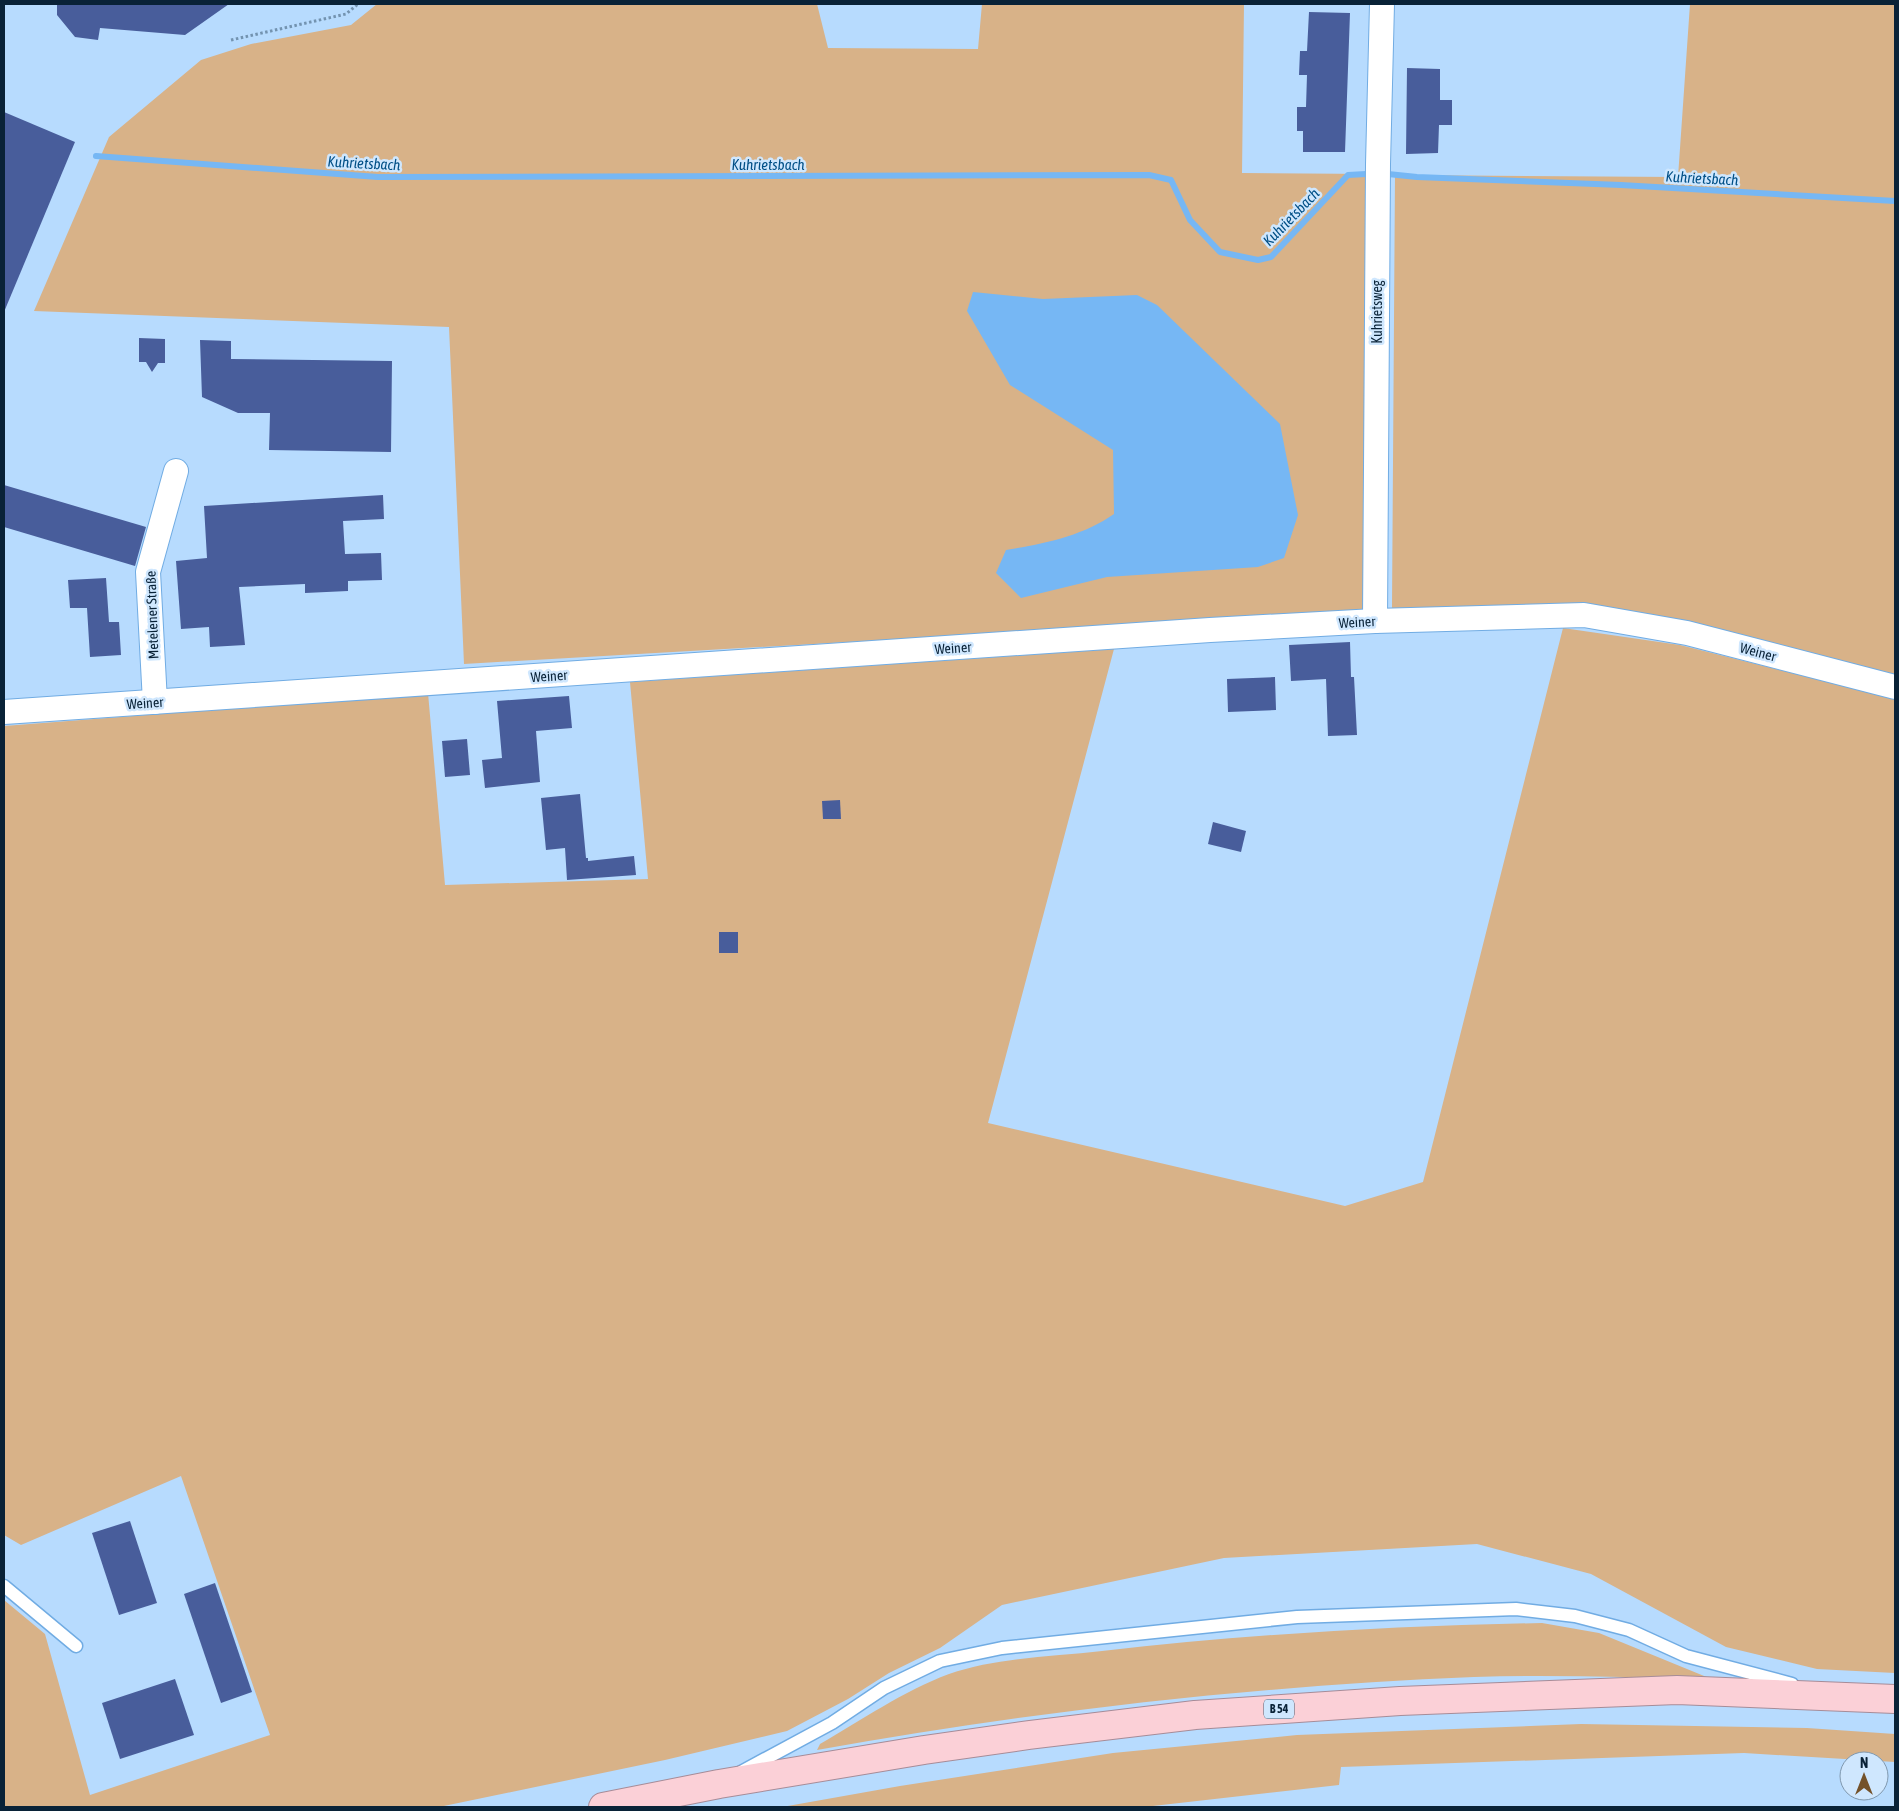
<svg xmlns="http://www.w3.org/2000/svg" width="1899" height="1811" viewBox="0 0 1899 1811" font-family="'Asap Condensed',sans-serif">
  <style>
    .green { fill: #d8b288 }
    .water { fill: #76b7f4 }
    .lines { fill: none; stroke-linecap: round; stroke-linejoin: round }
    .stream { stroke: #76b7f4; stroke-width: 6 }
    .building { fill: #485d9b }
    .service-casing { stroke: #71ace3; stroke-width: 15 }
    .minor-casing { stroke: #71ace3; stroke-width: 26 }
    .trunk-casing { stroke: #a68c98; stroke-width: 30 }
    .path { stroke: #7393b0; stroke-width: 3; stroke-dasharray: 2.5 2.5; stroke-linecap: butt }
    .service { stroke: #fff; stroke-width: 12 }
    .minor { stroke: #fff; stroke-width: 24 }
    .trunk { stroke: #fbd0d7; stroke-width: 28 }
    .labels { text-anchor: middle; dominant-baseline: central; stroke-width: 5; stroke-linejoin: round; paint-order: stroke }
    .shield { fill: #cfe7fe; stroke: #445d73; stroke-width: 1 }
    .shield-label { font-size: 12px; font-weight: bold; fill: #092237 }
    .street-label { font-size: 14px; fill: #092237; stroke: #cfe7fe }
    .water-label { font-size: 15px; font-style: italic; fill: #004f86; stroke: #cfe7fe }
  </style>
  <rect width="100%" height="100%" fill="#b7dbfe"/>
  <!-- green -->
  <g class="green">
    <path d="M 377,4 L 817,4 L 828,48 L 978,49 L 982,4 L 1244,4 L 1242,173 L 1373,174 L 1370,612 L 464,664 L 449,327 L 34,311 L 109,137 L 201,60 L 251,44 L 351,25 Z"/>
    <path d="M 1690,4 L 1895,4 L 1895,677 L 1587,605 L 1392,608 L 1395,175 L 1678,177 Z"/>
    <path d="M 1563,628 L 1680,645 L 1895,699 L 1895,1673 L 1817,1669 L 1726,1647 L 1591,1574 L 1477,1544 L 1224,1558 L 1002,1605 L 940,1648 L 889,1673 L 848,1699 L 787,1731 L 665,1760 L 439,1807 L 4,1807 L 4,1600 L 45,1634 L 90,1795 L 270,1735 L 181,1476 L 21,1545 L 4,1535 L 4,726 L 428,693 L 445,885 L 648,879 L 630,682 L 1114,649 L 988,1123 L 1345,1206 L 1423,1182 Z"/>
    <path d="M 1542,1623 L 1599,1633 L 1709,1678 C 1631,1678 1552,1674 1474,1677 C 1254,1686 1034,1711 817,1750 L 820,1744 C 862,1720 903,1691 949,1674 C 997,1657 1052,1657 1102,1651 C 1248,1634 1395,1626 1542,1623 Z"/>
    <path d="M 1581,1724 L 1807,1728 L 1895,1734 L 1895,1762 L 1744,1753 L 1341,1767 L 1339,1785 L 1144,1807 L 782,1807 L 900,1786 L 1113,1753 L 1297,1735 Z"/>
  </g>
  <!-- water -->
  <path class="water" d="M 973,292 L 1043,299 L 1137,295 L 1157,305 L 1280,424 L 1298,515 L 1284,558 L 1258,567 L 1107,577 L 1021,598 L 996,573 L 1006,550 C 1043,544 1083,536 1114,514 L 1113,450 L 1010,385 L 967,311 Z"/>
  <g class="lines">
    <!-- stream -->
    <g class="stream">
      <path d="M 96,156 L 378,177 L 1149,175 L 1171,180 L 1190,220 L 1220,252 L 1258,260 L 1271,257 L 1348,175 L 1366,174"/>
      <path d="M 1388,174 L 1417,177 L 1621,185 L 1895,201"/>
    </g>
  </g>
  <!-- building -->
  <g class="building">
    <path d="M 57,4 L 229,4 L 185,35 L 100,28 L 98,40 L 75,37 L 57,15 Z"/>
    <path d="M 1309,12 L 1350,13 L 1345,152 L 1303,152 L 1303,131 L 1297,131 L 1297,107 L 1306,107 L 1307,75 L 1299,75 L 1300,51 L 1307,51 Z"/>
    <path d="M 1407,68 L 1440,69 L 1440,100 L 1452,100 L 1452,125 L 1439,125 L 1438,153 L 1406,154 Z"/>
    <path d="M 4,112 L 75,142 L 4,312 Z"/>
    <path d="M 139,338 L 165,339 L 165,363 L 158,363 L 152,372 L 146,362 L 139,362 Z"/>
    <path d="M 200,340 L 231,341 L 231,359 L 392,361 L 391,452 L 269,450 L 270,413 L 238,413 L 202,397 Z"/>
    <path d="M 4,485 L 146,527 L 135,566 L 4,527 Z"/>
    <path d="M 383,495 L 384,519 L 343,521 L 345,554 L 381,553 L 382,580 L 348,581 L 348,591 L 305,593 L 305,584 L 239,587 L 245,645 L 210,647 L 209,627 L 181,629 L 176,561 L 207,558 L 204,506 Z"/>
    <path d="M 106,578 L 109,622 L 119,622 L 121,655 L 90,657 L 87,608 L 70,608 L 68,580 Z"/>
    <path d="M 1350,642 L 1351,677 L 1354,677 L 1357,735 L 1328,736 L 1326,679 L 1291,681 L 1289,645 Z"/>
    <path d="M 1275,677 L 1276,710 L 1228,712 L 1227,679 Z"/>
    <path d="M 569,696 L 572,728 L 536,731 L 540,782 L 485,788 L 482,760 L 502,758 L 497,701 Z"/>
    <path d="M 467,739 L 470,775 L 445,777 L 442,741 Z"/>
    <path d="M 580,794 L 586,858 L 588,858 L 588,861 L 634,856 L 636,875 L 567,880 L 565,848 L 546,850 L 541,798 Z"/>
    <path d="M 840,800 L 841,819 L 823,819 L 822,801 Z"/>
    <path d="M 1213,822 L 1246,831 L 1241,852 L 1208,844 Z"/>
    <rect x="719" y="932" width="19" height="21"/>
    <path d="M 130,1521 L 157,1603 L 119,1615 L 92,1533 Z"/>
    <path d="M 215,1583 L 252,1692 L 221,1703 L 184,1594 Z"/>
    <path d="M 175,1679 L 194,1735 L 120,1759 L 102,1703 Z"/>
  </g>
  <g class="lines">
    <!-- service casing -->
    <g class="service-casing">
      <g id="service">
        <path d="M 4,1586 L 76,1646"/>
        <path d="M 741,1772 L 832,1723 L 884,1688 L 940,1661 L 1002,1648 L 1297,1617 L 1516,1609 L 1575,1616 L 1629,1630 L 1686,1656 L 1792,1684"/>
      </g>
    </g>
    <!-- minor casing -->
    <g class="minor-casing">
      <g id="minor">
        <path d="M 1375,621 L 1378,164 L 1382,4"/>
        <path d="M 155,702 L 148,572 L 176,471"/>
        <path d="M 4,712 L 1210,630 L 1375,621 L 1584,615 L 1687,633 L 1895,687"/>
      </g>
    </g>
    <!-- trunk casing -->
    <g class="trunk-casing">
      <path id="trunk" d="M 603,1807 L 719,1784 L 924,1750 L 1029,1735 L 1195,1715 L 1400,1701 L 1677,1690 L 1895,1699"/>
    </g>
    <!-- path -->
    <path class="path" d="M 231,40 L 346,14 L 358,4"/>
    <!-- service -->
    <use href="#service" class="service"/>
    <!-- minor -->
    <use href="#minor" class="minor"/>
    <!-- trunk -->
    <use href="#trunk" class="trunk"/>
  </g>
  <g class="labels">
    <!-- shield labels -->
    <rect class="shield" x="1264" y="1699.5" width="30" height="19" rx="4"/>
    <g class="shield-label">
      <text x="1279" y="1709">B 54</text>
    </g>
    <!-- street labels -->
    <g class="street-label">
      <text transform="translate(1377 312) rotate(-90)">Kuhrietsweg</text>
      <text transform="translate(152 615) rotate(-92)">Metelener Straße</text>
      <text transform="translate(1357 622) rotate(-3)">Weiner</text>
      <text transform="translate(953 648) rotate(-4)">Weiner</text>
      <text transform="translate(1758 652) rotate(15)">Weiner</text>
      <text transform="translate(549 676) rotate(-4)">Weiner</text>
      <text transform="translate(145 703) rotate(-4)">Weiner</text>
    </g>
    <!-- water labels -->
    <g class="water-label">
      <text transform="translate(364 163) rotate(3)">Kuhrietsbach</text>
      <text x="768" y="164">Kuhrietsbach</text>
      <text transform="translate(1702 178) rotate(3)">Kuhrietsbach</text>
      <text transform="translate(1291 217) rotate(-46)">Kuhrietsbach</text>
    </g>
  </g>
  <!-- border -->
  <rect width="1899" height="1811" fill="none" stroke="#092237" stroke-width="10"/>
  <!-- north arrow -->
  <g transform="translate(1864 1776)"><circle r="24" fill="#cfe7fe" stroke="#8098ae"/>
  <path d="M0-4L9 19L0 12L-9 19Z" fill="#74522a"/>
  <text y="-8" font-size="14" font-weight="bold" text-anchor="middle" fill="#092237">N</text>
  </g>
</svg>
